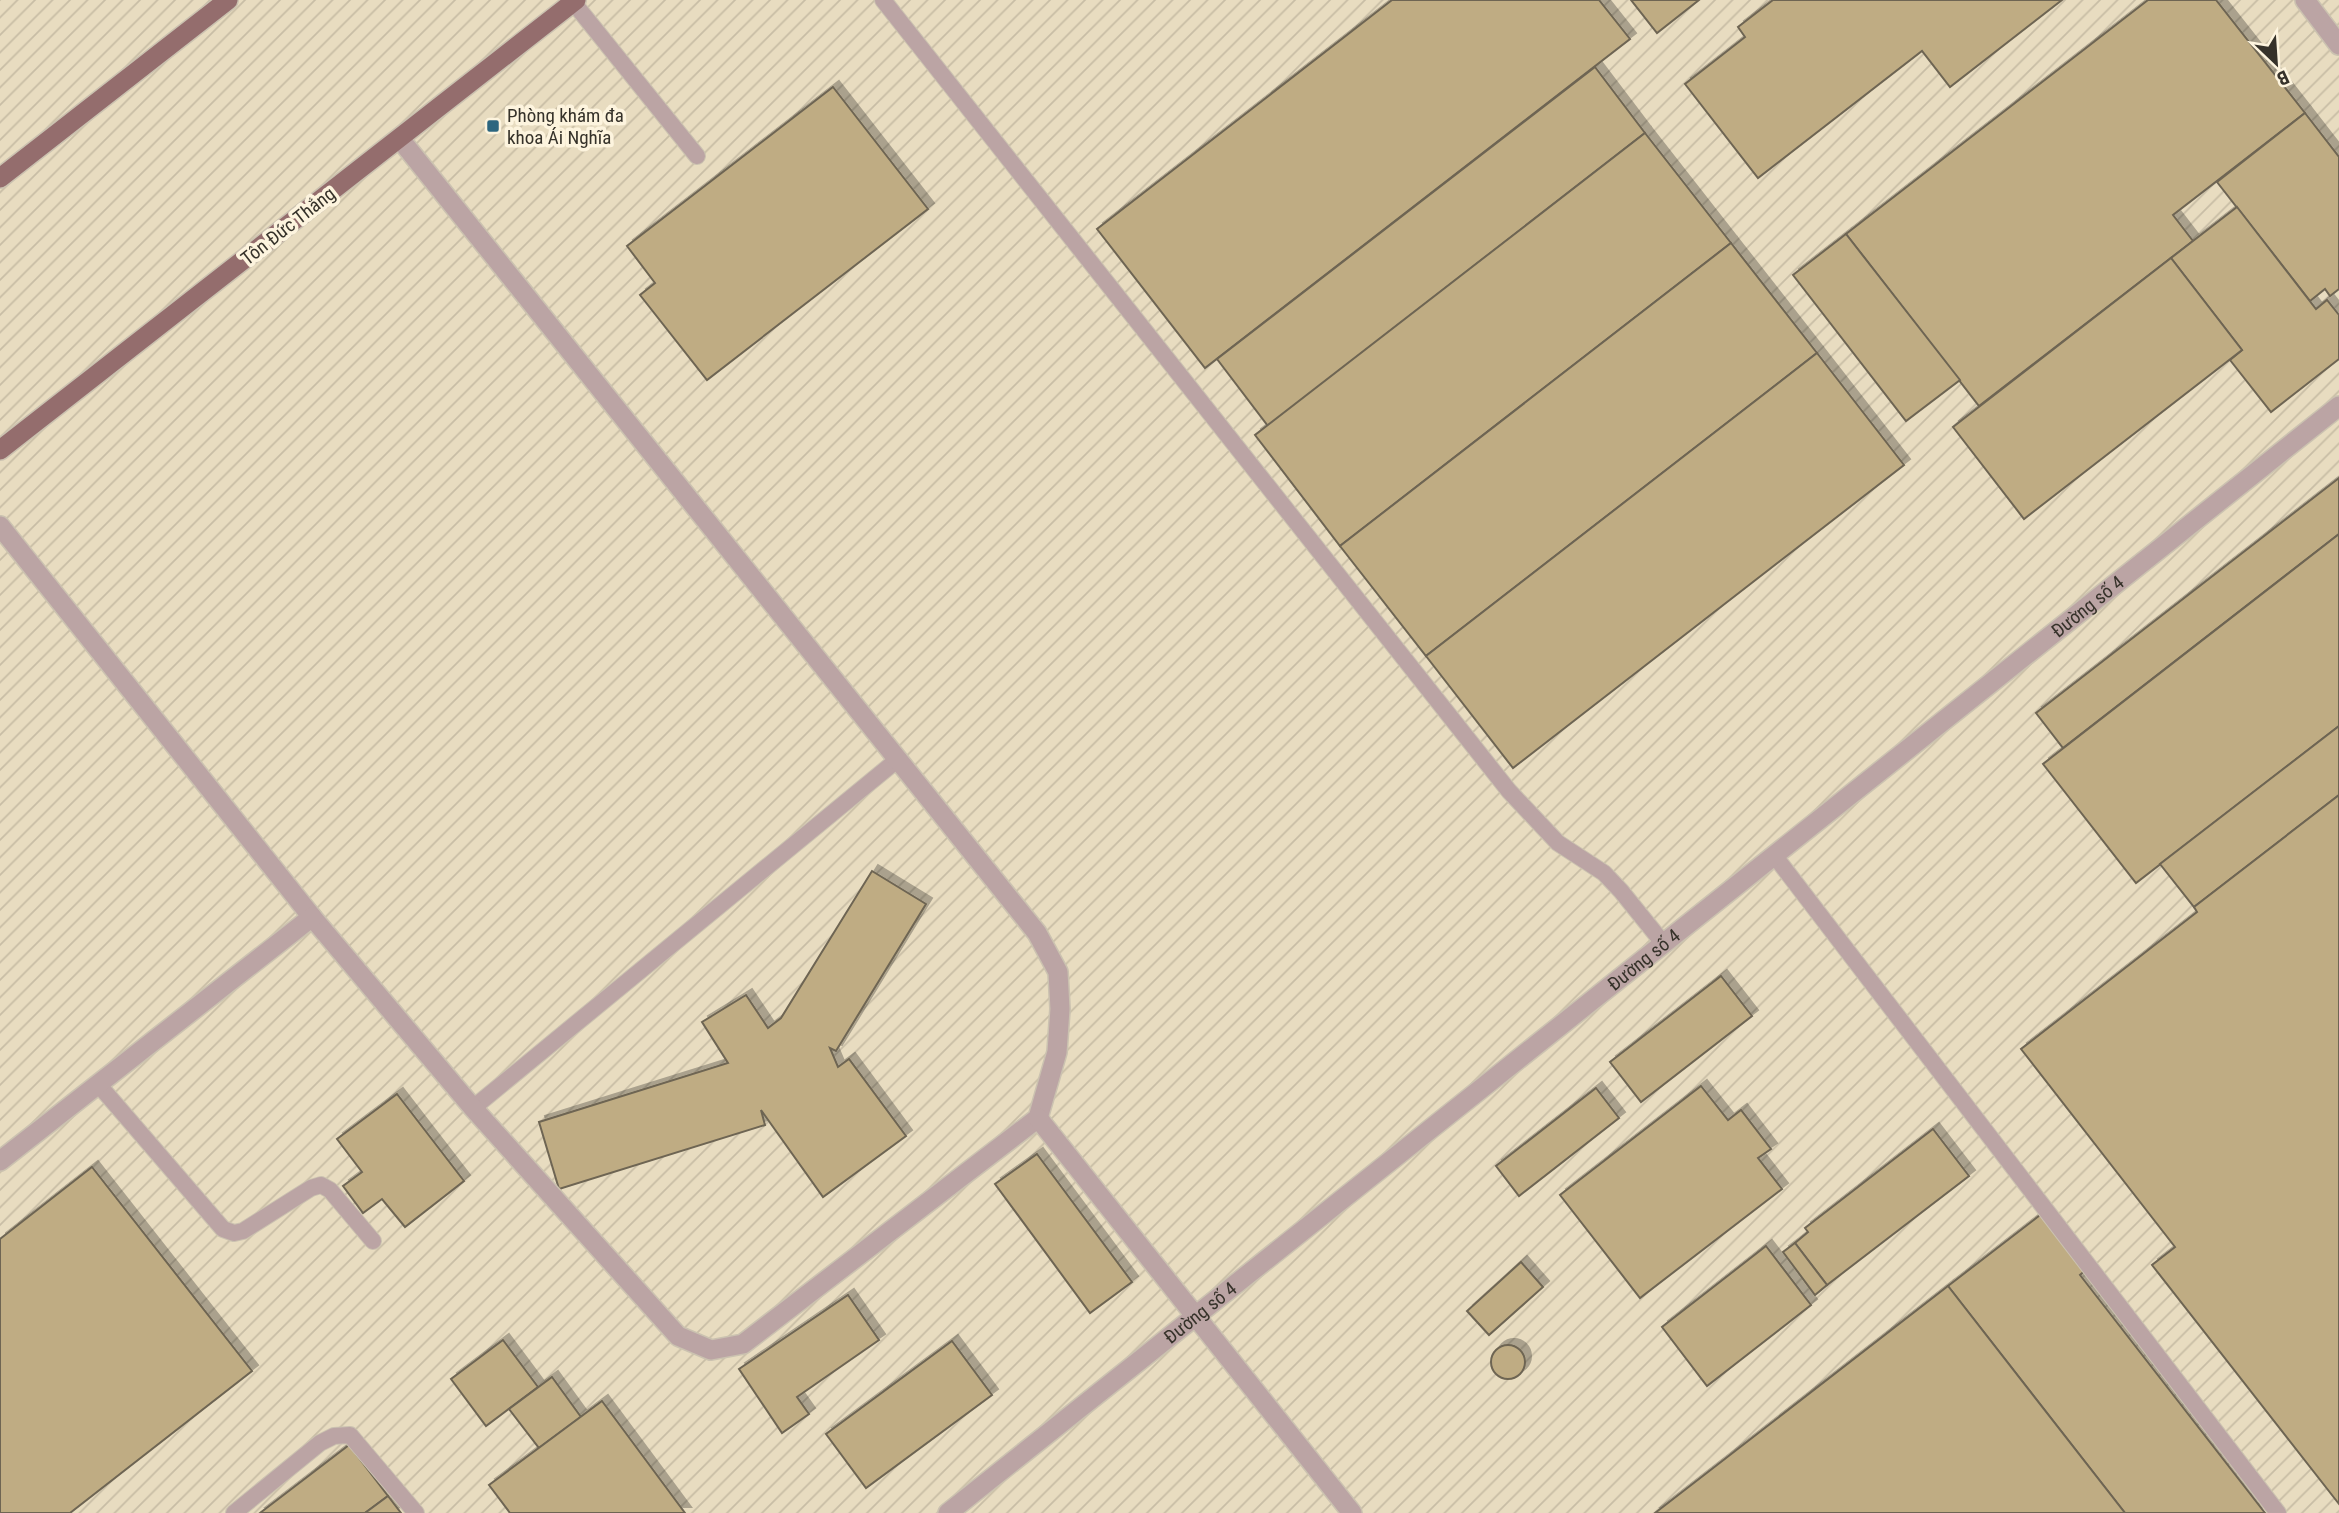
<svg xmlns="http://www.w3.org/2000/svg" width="2339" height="1513" viewBox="0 0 2339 1513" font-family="'Roboto Condensed',sans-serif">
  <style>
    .industrial { fill: url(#industrial-furrows) }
    .building { fill: #bfac83; stroke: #6e6553; stroke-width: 2; filter: url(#shadow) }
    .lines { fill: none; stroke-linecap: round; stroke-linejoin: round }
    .service-casing { stroke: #cbc2b0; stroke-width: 18 }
    .minor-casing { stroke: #cbc2b0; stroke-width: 22 }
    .primary-casing { stroke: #cbc2b0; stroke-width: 22 }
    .service { stroke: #bba4a4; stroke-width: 16 }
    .minor { stroke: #bba4a4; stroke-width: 19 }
    .primary { stroke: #946d6d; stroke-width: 19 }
    .poi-dot { fill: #2c667f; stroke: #fdf4de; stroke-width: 2.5 }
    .labels { text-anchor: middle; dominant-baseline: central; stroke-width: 7; stroke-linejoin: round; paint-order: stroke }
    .poi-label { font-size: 19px; fill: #36322a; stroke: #fdf4de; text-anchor: start }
    .street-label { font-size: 19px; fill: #36322a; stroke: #fdf4de }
  </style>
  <defs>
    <pattern id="industrial-furrows" width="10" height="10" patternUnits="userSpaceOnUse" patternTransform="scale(1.75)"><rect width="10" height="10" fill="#e8dcc0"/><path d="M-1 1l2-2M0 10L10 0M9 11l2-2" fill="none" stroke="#c8bda5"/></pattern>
    <filter id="shadow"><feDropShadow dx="6" dy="-6" stdDeviation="0" flood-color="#0004"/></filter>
  </defs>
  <rect width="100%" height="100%" fill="#f0e6d1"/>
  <!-- industrial -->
  <rect class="industrial" x="0" y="0" width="2339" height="1513"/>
  <!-- building -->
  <g class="building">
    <path d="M 1392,0 L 1599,0 L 1630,39 L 1205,368 L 1097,229 Z"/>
    <path d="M 1631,0 L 1699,0 L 1657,33 Z"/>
    <path d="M 1773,0 L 2062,0 L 1950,87 L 1922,51 L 1758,178 L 1685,84 L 1745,37 L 1738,27 Z"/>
    <path d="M 2148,0 L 2216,0 L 2305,113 L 2173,215 L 2193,241 L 1979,406 L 1846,234 Z"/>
    <path d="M 1595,67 L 1645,133 L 1268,426 L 1217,359 Z"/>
    <path d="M 833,87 L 928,209 L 707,380 L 640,295 L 655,283 L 627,246 Z"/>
    <path d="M 2305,113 L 2339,157 L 2339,289 L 2330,296 L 2325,289 L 2310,301 L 2217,182 Z"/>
    <path d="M 1645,133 L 1731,243 L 1340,546 L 1255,435 Z"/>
    <path d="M 2237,207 L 2316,309 L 2327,300 L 2339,315 L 2339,359 L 2271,412 L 2230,360 L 2242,350 L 2171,258 Z"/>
    <path d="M 1846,234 L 1960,380 L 1906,421 L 1793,275 Z"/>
    <path d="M 1731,243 L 1817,353 L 1426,656 L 1340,546 Z"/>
    <path d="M 2171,258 L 2242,350 L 2024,519 L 1953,427 Z"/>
    <path d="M 1817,353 L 1904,465 L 1513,768 L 1426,656 Z"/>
    <path d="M 2339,478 L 2339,534 L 2063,748 L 2036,713 Z"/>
    <path d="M 2339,534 L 2339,726 L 2136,883 L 2043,764 Z"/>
    <path d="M 2339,726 L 2339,795 L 2194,907 L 2160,864 Z"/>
    <path d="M 2339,795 L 2339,1504 L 2152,1265 L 2175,1247 L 2021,1049 L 2197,912 L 2194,907 Z"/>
    <path d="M 872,871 L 926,904 L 836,1051 L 830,1048 L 838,1067 L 849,1059 L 906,1136 L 823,1197 L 761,1110 L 765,1125 L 559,1189 L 539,1122 L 728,1063 L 702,1022 L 746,995 L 768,1028 L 781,1018 Z"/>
    <path d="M 1721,976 L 1752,1016 L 1641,1102 L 1610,1062 Z"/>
    <path d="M 1701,1086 L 1728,1120 L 1741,1110 L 1771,1149 L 1758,1158 L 1782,1189 L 1640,1298 L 1560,1195 Z"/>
    <path d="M 1596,1088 L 1619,1118 L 1519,1196 L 1496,1166 Z"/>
    <path d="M 397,1094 L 464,1181 L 405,1227 L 382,1199 L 363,1213 L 343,1186 L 362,1172 L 337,1139 Z"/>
    <path d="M 1933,1129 L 1969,1176 L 1827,1285 L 1795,1243 L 1808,1232 L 1805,1228 Z"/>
    <path d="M 1037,1154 L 1132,1282 L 1090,1313 L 995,1184 Z"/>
    <path d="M 92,1167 L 252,1371 L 70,1513 L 0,1513 L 0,1239 Z"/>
    <path d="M 2044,1212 L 2088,1268 L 2080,1275 L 2265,1513 L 2125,1513 L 1948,1286 Z"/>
    <path d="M 1795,1243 L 1827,1285 L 1815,1295 L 1783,1252 Z"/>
    <path d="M 1766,1246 L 1811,1305 L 1707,1386 L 1662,1327 Z"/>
    <path d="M 1521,1262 L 1543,1287 L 1489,1335 L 1467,1311 Z"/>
    <path d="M 1948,1286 L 2125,1513 L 1655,1513 Z"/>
    <path d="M 848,1295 L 879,1340 L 797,1397 L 809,1414 L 782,1433 L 739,1369 Z"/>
    <path d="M 503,1340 L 538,1387 L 486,1426 L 451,1379 Z"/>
    <path d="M 952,1341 L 992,1395 L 866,1488 L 826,1434 Z"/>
    <circle cx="1508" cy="1362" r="17"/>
    <path d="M 552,1377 L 581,1417 L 539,1448 L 509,1409 Z"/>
    <path d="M 602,1401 L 685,1513 L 510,1513 L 489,1485 Z"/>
    <path d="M 349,1445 L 388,1496 L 365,1513 L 260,1513 Z"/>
    <path d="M 388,1496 L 401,1513 L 365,1513 Z"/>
  </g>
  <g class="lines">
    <!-- service casing -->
    <g class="service-casing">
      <g id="service">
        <path d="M 883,0 L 1509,791 L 1558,843 L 1604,873 L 1621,891 L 1663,943"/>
        <path d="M 573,2 L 697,156"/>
        <path d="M 1774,855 L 2278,1513"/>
        <path d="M 98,1084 L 223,1229 L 234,1233 L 243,1231 L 311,1188 L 321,1185 L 330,1190 L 373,1241"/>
        <path d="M 473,1108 L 897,760"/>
        <path d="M 234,1513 L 320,1443 L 334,1436 L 350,1435 L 416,1513"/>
      </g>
    </g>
    <!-- minor casing -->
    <g class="minor-casing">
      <g id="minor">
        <path d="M 2305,0 L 2339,45"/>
        <path d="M 0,526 L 312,917 L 473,1108 L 678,1336 L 711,1350 L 743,1344 L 1038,1118 L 1057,1052 L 1060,1009 L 1058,972 L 1037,933 L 400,139"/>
        <path d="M 1038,1118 L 1352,1513"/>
        <path d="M 0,1161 L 312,917"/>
        <path id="s1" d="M 948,1513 L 2339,406"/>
      </g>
    </g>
    <!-- primary casing -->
    <g class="primary-casing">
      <g id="primary">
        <path d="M 0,178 L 228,0"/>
        <path d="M 0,450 L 576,0"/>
      </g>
    </g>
    <!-- service -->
    <use href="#service" class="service"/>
    <!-- minor -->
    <use href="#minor" class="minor"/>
    <!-- primary -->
    <use href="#primary" class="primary"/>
  </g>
  <!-- markers -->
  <rect class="poi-dot" x="486" y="119" width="14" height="14" rx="3.5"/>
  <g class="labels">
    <!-- poi labels -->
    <g class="poi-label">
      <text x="507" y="115">Phòng khám đa<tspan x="507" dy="22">khoa Ái Nghĩa</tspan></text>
    </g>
    <!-- street labels -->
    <g class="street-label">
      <text transform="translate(288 226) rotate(-38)">Tôn Đức Thắng</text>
      <text stroke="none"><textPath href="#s1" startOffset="1456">Đường số 4</textPath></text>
      <text stroke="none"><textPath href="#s1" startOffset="889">Đường số 4</textPath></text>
      <text stroke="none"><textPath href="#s1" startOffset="322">Đường số 4</textPath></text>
    </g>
  </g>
  <!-- north arrow -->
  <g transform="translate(2276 63) rotate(155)" stroke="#fdf4de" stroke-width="5" paint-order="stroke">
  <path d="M0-5L12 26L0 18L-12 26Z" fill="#36322a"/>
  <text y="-10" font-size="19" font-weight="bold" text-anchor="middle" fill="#36322a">B</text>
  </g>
</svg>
